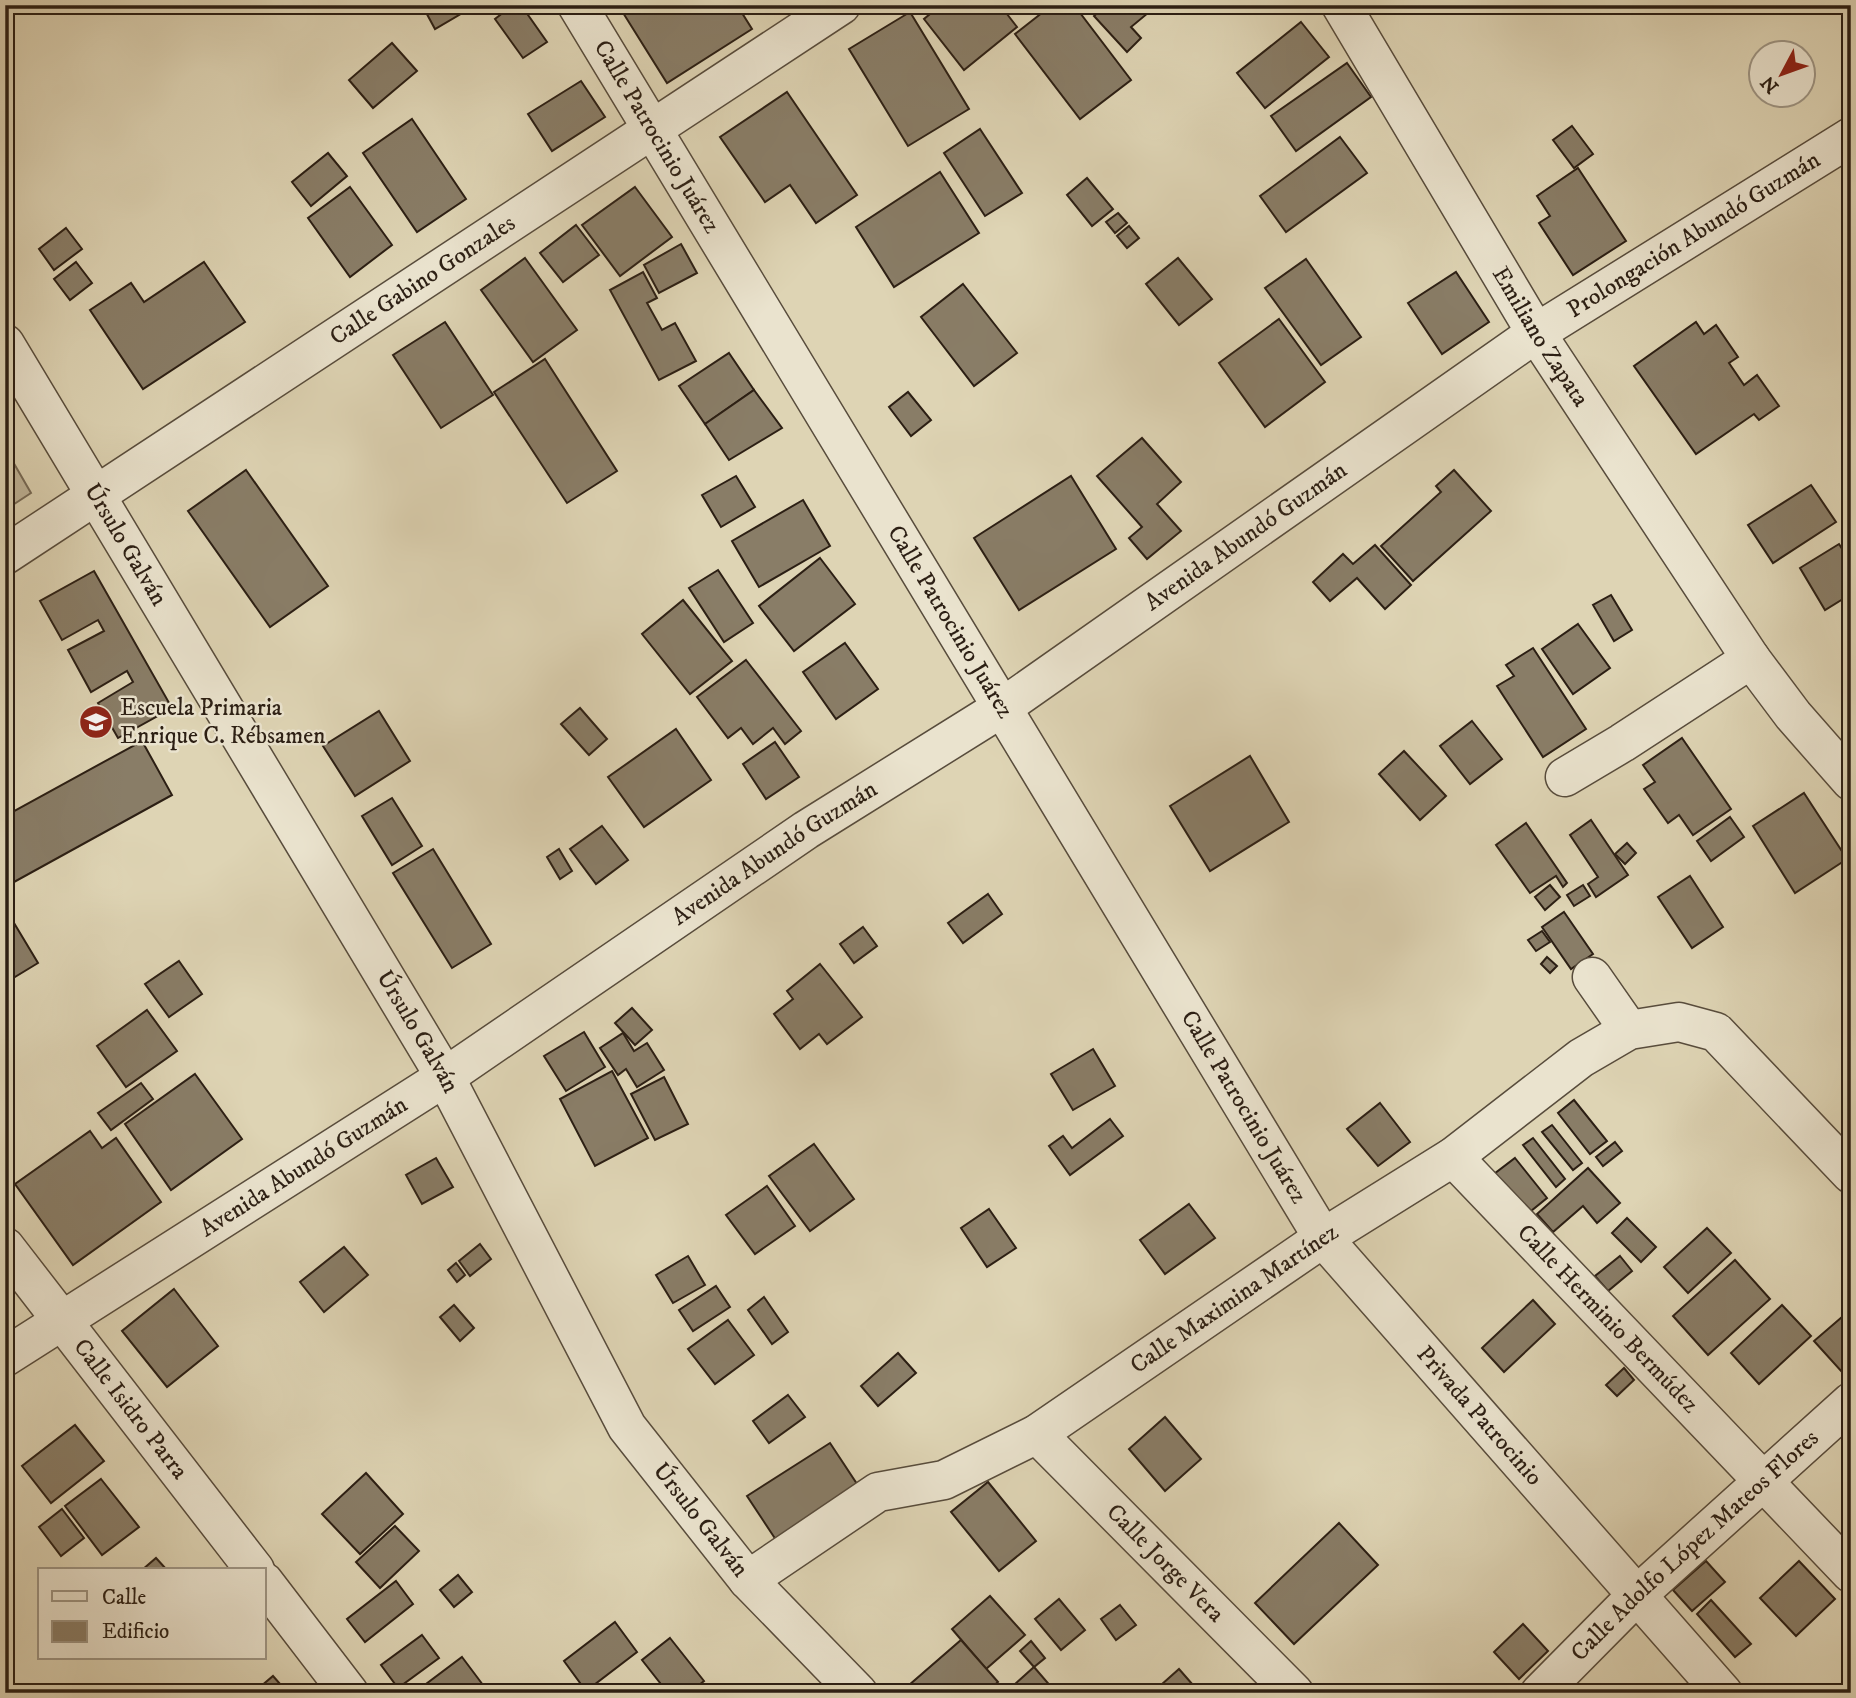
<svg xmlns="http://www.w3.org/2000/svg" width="1856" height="1698" viewBox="0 0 1856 1698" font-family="'IM FELL DW Pica',serif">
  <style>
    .green { fill: #c0b599; stroke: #766a56; stroke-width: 2 }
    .building { fill: #897d67; stroke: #2c1f14; stroke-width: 2 }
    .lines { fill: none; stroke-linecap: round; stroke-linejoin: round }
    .minor-casing { stroke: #584c3c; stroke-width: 41 }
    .tertiary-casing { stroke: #584c3c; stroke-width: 41 }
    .minor { stroke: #eae3ce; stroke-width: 38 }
    .tertiary { stroke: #eae3ce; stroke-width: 38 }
    .labels { text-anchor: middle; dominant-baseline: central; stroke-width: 5; stroke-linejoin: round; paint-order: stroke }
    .street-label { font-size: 24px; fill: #2c1f14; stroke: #eae3ce }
    .poi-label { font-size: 24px; fill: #2c1f14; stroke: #eae3ce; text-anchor: start }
  </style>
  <rect width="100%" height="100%" fill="#ded4b4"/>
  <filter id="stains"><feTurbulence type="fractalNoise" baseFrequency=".00286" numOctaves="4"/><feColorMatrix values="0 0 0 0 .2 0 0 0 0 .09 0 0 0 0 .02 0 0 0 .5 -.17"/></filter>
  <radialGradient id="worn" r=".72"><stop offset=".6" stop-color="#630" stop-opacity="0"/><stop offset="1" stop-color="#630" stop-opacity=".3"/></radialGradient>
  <!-- green -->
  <path class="green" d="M 5,448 L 31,493 L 5,510 Z"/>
  <!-- building -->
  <g class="building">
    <path d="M 422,5 L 476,5 L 435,29 Z"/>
    <path d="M 513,5 L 521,5 L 547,42 L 523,58 L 495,19 Z"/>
    <path d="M 623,5 L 737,5 L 752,29 L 667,83 L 620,8 Z"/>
    <path d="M 744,5 L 765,5 L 749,14 Z"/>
    <path d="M 941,5 L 1000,5 L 1017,27 L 964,70 L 924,19 Z"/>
    <path d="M 1052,5 L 1074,5 L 1131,80 L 1080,119 L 1015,34 Z"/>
    <path d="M 1106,5 L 1141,5 L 1148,13 L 1131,27 L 1141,38 L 1127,52 L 1094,16 Z"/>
    <path d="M 910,12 L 969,109 L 908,146 L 849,49 Z"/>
    <path d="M 1301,22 L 1329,57 L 1265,108 L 1237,73 Z"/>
    <path d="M 392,43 L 417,71 L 373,108 L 349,80 Z"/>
    <path d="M 1347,63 L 1371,97 L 1296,151 L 1271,116 Z"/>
    <path d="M 581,81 L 605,117 L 552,151 L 528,114 Z"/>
    <path d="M 787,92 L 857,195 L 816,223 L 790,185 L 765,202 L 720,137 Z"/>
    <path d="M 412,119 L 466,199 L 417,232 L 363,153 Z"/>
    <path d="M 1572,126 L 1593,154 L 1574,168 L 1553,140 Z"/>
    <path d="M 980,129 L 1022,193 L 985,216 L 944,153 Z"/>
    <path d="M 1340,137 L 1367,173 L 1286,232 L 1260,196 Z"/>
    <path d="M 328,153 L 347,176 L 311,206 L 292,182 Z"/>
    <path d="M 1578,168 L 1626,241 L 1573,275 L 1539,223 L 1550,216 L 1537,196 Z"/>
    <path d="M 940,172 L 979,233 L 894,287 L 856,227 Z"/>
    <path d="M 1087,178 L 1113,209 L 1092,226 L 1067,195 Z"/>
    <path d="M 350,187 L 392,245 L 350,277 L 308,218 Z"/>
    <path d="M 635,187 L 672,237 L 620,276 L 582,225 Z"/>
    <path d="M 1118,213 L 1127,223 L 1115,233 L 1106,222 Z"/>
    <path d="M 576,225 L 599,255 L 563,282 L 540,253 Z"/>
    <path d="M 1129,226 L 1139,238 L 1127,248 L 1117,236 Z"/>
    <path d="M 66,228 L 82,249 L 54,270 L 39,249 Z"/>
    <path d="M 681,244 L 697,273 L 659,293 L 644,265 Z"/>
    <path d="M 525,258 L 577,330 L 533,362 L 481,290 Z"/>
    <path d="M 1178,258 L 1212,299 L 1179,325 L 1146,284 Z"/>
    <path d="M 1306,259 L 1361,337 L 1321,365 L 1265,288 Z"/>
    <path d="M 76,262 L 92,283 L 70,300 L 54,279 Z"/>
    <path d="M 204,262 L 245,322 L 143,389 L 90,310 L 131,283 L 144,302 Z"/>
    <path d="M 643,272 L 657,298 L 647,303 L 662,330 L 675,323 L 696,361 L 659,380 L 610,290 Z"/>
    <path d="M 1456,272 L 1489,322 L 1442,354 L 1408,303 Z"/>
    <path d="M 963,284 L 1017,353 L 974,386 L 921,317 Z"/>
    <path d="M 1279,319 L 1325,382 L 1265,427 L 1219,363 Z"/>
    <path d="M 445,322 L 493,395 L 441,428 L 393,355 Z"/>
    <path d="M 1696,322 L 1704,334 L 1716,325 L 1738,357 L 1729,363 L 1744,385 L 1757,375 L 1779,406 L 1759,420 L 1754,414 L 1696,454 L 1634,366 Z"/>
    <path d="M 729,353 L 754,390 L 705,424 L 679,386 Z"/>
    <path d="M 545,359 L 617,471 L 567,503 L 494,392 Z"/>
    <path d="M 754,390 L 782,428 L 729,460 L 705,424 Z"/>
    <path d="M 908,392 L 931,420 L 911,436 L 889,407 Z"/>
    <path d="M 1142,438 L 1181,482 L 1157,504 L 1181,531 L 1147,559 L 1129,538 L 1142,527 L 1097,476 Z"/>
    <path d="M 246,470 L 328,586 L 270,627 L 188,511 Z"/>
    <path d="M 1454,470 L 1491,511 L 1413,581 L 1381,546 L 1441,492 L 1436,486 Z"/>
    <path d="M 736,476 L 755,507 L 721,527 L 702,495 Z"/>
    <path d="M 1071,476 L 1116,549 L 1019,610 L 974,538 Z"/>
    <path d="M 1811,485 L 1836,522 L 1773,563 L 1748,525 Z"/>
    <path d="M 803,500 L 830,546 L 759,587 L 732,541 Z"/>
    <path d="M 1839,544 L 1851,563 L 1851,594 L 1825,610 L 1800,568 Z"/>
    <path d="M 1375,545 L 1411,585 L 1385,609 L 1357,578 L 1330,601 L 1313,582 L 1343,554 L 1353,564 Z"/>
    <path d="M 820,558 L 855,604 L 794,651 L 759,606 Z"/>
    <path d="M 718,570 L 753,623 L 724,642 L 689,588 Z"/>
    <path d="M 94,571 L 172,708 L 118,738 L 98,703 L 133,682 L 127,671 L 91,692 L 68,650 L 104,631 L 98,620 L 62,640 L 40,601 Z"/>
    <path d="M 1611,595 L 1632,630 L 1614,641 L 1593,605 Z"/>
    <path d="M 683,600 L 732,661 L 690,694 L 642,634 Z"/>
    <path d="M 1578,624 L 1610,668 L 1573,694 L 1542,649 Z"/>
    <path d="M 845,643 L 878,689 L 836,719 L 803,672 Z"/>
    <path d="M 1533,648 L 1586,729 L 1543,757 L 1497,686 L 1514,676 L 1506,665 Z"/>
    <path d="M 746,660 L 801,731 L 785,744 L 773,728 L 753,744 L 741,728 L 728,738 L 697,697 Z"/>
    <path d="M 580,708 L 607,739 L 589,755 L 561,724 Z"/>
    <path d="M 379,711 L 410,761 L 355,796 L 323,746 Z"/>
    <path d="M 1472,721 L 1502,759 L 1470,784 L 1440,746 Z"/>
    <path d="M 676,729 L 711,780 L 644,827 L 608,777 Z"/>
    <path d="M 1682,738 L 1731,809 L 1693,835 L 1679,815 L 1668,823 L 1644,789 L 1655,782 L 1643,765 Z"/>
    <path d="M 142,741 L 172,795 L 5,887 L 5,816 Z"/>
    <path d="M 775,742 L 799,777 L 766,799 L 743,764 Z"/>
    <path d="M 1404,751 L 1446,796 L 1420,820 L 1379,774 Z"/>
    <path d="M 1250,756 L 1289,822 L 1210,871 L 1170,806 Z"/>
    <path d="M 1804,793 L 1847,859 L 1795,893 L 1753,826 Z"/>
    <path d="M 392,798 L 422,846 L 392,865 L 362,816 Z"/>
    <path d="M 1730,817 L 1744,837 L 1711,861 L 1697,841 Z"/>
    <path d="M 1591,820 L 1628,875 L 1596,897 L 1588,884 L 1598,877 L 1570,835 Z"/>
    <path d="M 1526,823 L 1567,883 L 1563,887 L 1556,876 L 1530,893 L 1496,845 Z"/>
    <path d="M 602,826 L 628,860 L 596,884 L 570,849 Z"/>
    <path d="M 1627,843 L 1636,853 L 1625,864 L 1615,854 Z"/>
    <path d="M 433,849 L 491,944 L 452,968 L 393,873 Z"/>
    <path d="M 559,849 L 572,871 L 560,879 L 547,857 Z"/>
    <path d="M 1690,876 L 1723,927 L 1692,948 L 1658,897 Z"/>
    <path d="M 1550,885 L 1560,897 L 1545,910 L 1535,897 Z"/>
    <path d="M 1583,885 L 1590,896 L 1574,906 L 1567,895 Z"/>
    <path d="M 988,894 L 1002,914 L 963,943 L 948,923 Z"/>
    <path d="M 5,908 L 38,963 L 5,983 Z"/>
    <path d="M 1564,912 L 1593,954 L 1571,969 L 1542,927 Z"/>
    <path d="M 863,927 L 877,946 L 854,963 L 840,944 Z"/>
    <path d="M 1542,931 L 1550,942 L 1536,951 L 1528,940 Z"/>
    <path d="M 1547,957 L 1557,966 L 1550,973 L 1541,964 Z"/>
    <path d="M 179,961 L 202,994 L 169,1017 L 145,984 Z"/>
    <path d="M 820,964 L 862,1017 L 827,1044 L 819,1034 L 800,1049 L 774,1014 L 793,999 L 787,991 Z"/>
    <path d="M 632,1008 L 652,1030 L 635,1045 L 615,1023 Z"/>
    <path d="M 147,1010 L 177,1051 L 126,1087 L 97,1046 Z"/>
    <path d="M 584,1032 L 605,1067 L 566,1091 L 544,1056 Z"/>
    <path d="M 623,1033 L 634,1051 L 647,1043 L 664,1070 L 637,1087 L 626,1069 L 618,1075 L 600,1048 Z"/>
    <path d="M 1093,1049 L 1115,1086 L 1073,1110 L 1051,1074 Z"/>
    <path d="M 612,1071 L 648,1138 L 595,1166 L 560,1099 Z"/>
    <path d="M 195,1074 L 242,1139 L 171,1190 L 125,1124 Z"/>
    <path d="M 664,1077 L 688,1124 L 655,1140 L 631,1094 Z"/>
    <path d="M 141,1083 L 153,1099 L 111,1130 L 98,1113 Z"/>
    <path d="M 1574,1100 L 1607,1141 L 1590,1154 L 1558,1113 Z"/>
    <path d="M 1380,1103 L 1410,1142 L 1378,1166 L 1347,1129 Z"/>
    <path d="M 1110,1119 L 1123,1136 L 1070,1175 L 1049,1146 L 1063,1136 L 1072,1148 Z"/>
    <path d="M 1552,1125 L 1582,1163 L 1573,1170 L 1542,1132 Z"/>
    <path d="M 90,1131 L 102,1148 L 116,1138 L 161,1202 L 73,1265 L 15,1184 Z"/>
    <path d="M 1533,1138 L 1565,1179 L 1556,1187 L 1523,1145 Z"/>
    <path d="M 1615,1142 L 1622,1151 L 1603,1166 L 1596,1157 Z"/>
    <path d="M 814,1144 L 854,1199 L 810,1231 L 769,1176 Z"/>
    <path d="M 436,1158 L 453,1187 L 422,1204 L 406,1175 Z"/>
    <path d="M 1515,1158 L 1547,1198 L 1526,1215 L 1494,1174 Z"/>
    <path d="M 1588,1168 L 1620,1203 L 1597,1223 L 1583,1206 L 1553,1232 L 1537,1214 Z"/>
    <path d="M 767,1186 L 795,1226 L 755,1254 L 726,1215 Z"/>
    <path d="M 1189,1204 L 1215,1238 L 1165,1274 L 1140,1240 Z"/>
    <path d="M 989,1209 L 1016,1248 L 987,1267 L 961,1228 Z"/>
    <path d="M 1627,1218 L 1656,1247 L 1641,1262 L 1612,1233 Z"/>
    <path d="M 1707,1228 L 1731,1253 L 1688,1293 L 1664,1267 Z"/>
    <path d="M 480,1244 L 491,1259 L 470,1276 L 459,1261 Z"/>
    <path d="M 344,1247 L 368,1275 L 324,1312 L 300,1282 Z"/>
    <path d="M 688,1256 L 705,1285 L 673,1303 L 656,1275 Z"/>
    <path d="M 1620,1256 L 1632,1271 L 1608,1291 L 1595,1276 Z"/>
    <path d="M 1735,1260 L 1770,1299 L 1708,1355 L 1673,1316 Z"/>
    <path d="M 456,1263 L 465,1275 L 457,1282 L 448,1270 Z"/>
    <path d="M 716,1286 L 730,1307 L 693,1331 L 679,1310 Z"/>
    <path d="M 174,1289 L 218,1346 L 167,1387 L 122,1331 Z"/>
    <path d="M 764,1297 L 788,1332 L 772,1344 L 748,1310 Z"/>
    <path d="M 1533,1300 L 1555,1324 L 1504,1372 L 1482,1348 Z"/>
    <path d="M 454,1305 L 474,1328 L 460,1341 L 440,1317 Z"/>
    <path d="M 1782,1305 L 1811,1336 L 1759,1384 L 1731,1353 Z"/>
    <path d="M 1849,1311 L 1851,1312 L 1851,1382 L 1814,1341 Z"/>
    <path d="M 728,1320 L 754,1355 L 715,1384 L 688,1349 Z"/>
    <path d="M 898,1353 L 916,1373 L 878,1406 L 861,1386 Z"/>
    <path d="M 1624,1368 L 1634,1380 L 1617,1396 L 1606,1385 Z"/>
    <path d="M 788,1395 L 805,1417 L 769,1443 L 753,1421 Z"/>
    <path d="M 1165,1417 L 1201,1459 L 1165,1491 L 1129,1449 Z"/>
    <path d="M 75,1425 L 104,1461 L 51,1503 L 22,1466 Z"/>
    <path d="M 830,1443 L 861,1490 L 778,1543 L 747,1496 Z"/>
    <path d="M 366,1473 L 403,1514 L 360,1554 L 322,1514 Z"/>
    <path d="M 101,1479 L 139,1527 L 102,1555 L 65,1506 Z"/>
    <path d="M 988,1482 L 1036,1541 L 999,1571 L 951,1512 Z"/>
    <path d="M 62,1509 L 84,1538 L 61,1556 L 39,1527 Z"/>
    <path d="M 1339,1523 L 1378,1565 L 1294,1644 L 1255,1603 Z"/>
    <path d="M 395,1526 L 419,1551 L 380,1588 L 356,1562 Z"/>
    <path d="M 156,1558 L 167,1570 L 142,1570 Z"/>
    <path d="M 1706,1561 L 1725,1582 L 1692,1611 L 1673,1590 Z"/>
    <path d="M 1799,1561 L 1835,1599 L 1796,1636 L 1760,1598 Z"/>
    <path d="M 458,1575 L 472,1592 L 454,1607 L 440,1590 Z"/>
    <path d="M 396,1581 L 413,1604 L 365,1642 L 347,1619 Z"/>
    <path d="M 990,1596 L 1025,1635 L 986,1669 L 952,1629 Z"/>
    <path d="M 1059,1599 L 1085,1630 L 1061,1650 L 1035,1619 Z"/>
    <path d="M 1711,1600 L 1751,1644 L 1735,1657 L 1697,1614 Z"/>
    <path d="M 1120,1605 L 1136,1625 L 1116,1640 L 1101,1619 Z"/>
    <path d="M 615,1622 L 637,1652 L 586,1691 L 564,1661 Z"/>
    <path d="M 1523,1624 L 1548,1651 L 1519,1679 L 1494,1652 Z"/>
    <path d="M 422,1635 L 439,1658 L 398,1688 L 381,1665 Z"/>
    <path d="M 670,1638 L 704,1681 L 689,1693 L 668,1693 L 642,1660 Z"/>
    <path d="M 961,1640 L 998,1682 L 985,1693 L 913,1693 L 908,1686 Z"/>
    <path d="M 1031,1641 L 1045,1658 L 1034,1667 L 1020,1651 Z"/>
    <path d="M 462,1657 L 486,1689 L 481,1693 L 414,1693 Z"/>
    <path d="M 1034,1667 L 1053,1689 L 1050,1693 L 1005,1693 Z"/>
    <path d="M 1179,1669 L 1200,1693 L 1152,1693 Z"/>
    <path d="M 273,1676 L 288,1693 L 253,1693 Z"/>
  </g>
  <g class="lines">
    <!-- minor casing -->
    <g class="minor-casing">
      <g id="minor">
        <path id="s1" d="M 577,5 L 1323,1238 L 1723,1693"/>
        <path id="s2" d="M 1341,5 L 1536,333 L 1751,659 L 1793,715 L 1851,781"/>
        <path id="s3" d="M 5,344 L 445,1077 L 627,1427 L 748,1580 L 858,1693"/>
        <path id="s4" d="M 5,555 L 841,5"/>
        <path d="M 1565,777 L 1622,743 L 1751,659"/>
        <path d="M 1592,977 L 1629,1030"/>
        <path id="s5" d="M 1453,1157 L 1851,1573"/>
        <path id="s6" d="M 5,1357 L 445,1077 L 806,830 L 1003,707 L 1536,333 L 1851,137"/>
        <path id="s7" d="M 1037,1434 L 1294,1693"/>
        <path id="s8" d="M 748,1580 L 878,1492 L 944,1480 L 1037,1434 L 1323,1238 L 1453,1157 L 1581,1058 L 1629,1030 L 1679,1022 L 1716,1032 L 1851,1174"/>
        <path id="s9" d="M 1540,1693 L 1636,1596 L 1851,1402"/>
      </g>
    </g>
    <!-- tertiary casing -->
    <g class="tertiary-casing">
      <g id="tertiary">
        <path id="s10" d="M 5,1247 L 255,1570"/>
        <path d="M 264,1582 L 349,1693"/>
      </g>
    </g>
    <!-- minor -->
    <use href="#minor" class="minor"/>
    <!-- tertiary -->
    <use href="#tertiary" class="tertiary"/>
  </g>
  <!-- icons -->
  <defs>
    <g id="school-disc" transform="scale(1.75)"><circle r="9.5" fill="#8f2418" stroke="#eae3ce"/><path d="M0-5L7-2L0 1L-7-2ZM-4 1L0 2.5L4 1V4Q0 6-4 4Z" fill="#fff"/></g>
  </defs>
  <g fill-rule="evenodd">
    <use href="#school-disc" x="96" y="722"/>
  </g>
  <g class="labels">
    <!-- street labels -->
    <g class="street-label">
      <text stroke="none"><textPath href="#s1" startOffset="154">Calle Patrocinio Juárez</textPath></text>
      <text stroke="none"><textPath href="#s6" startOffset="2028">Prolongación Abundó Guzmán</textPath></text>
      <text stroke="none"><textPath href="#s4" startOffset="500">Calle Gabino Gonzales</textPath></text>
      <text stroke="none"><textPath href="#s2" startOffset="387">Emiliano Zapata</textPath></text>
      <text stroke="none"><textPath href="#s6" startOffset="1488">Avenida Abundó Guzmán</textPath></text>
      <text stroke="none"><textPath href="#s3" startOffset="234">Úrsulo Galván</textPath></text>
      <text stroke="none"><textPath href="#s1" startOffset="721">Calle Patrocinio Juárez</textPath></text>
      <text stroke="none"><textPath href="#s6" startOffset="920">Avenida Abundó Guzmán</textPath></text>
      <text stroke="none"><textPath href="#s3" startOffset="802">Úrsulo Galván</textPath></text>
      <text stroke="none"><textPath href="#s1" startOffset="1288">Calle Patrocinio Juárez</textPath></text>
      <text stroke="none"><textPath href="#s6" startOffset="354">Avenida Abundó Guzmán</textPath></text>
      <text stroke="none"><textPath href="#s8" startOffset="567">Calle Maximina Martínez</textPath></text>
      <text stroke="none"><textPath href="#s5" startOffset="224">Calle Herminio Bermúdez</textPath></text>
      <text stroke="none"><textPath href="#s10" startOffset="205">Calle Isidro Parra</textPath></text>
      <text stroke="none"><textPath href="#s1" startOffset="1678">Privada Patrocinio</textPath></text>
      <text stroke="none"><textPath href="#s3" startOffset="1368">Úrsulo Galván</textPath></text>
      <text stroke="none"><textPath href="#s9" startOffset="214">Calle Adolfo López Mateos Flores</textPath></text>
      <text stroke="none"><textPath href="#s7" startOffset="182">Calle Jorge Vera</textPath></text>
    </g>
    <!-- poi labels -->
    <g class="poi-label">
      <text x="120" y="708">Escuela Primaria<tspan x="120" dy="28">Enrique C. Rébsamen</tspan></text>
    </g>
  </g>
  <!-- margin -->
  <rect width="1856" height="1698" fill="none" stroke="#ded4b4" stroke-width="28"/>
  <rect x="7" y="7" width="1842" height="1684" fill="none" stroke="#2c1f14" stroke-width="3.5"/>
  <rect x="14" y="14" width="1828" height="1670" fill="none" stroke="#2c1f14" stroke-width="2"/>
  <!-- legend -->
  <rect x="38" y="1568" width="228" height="91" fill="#eae3ce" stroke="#9e9584" stroke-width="2"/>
  <rect x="52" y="1591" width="35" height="10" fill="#eae3ce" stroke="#9e9584" stroke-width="2"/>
  <text x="102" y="1604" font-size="21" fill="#2c1f14">Calle</text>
  <rect x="52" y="1621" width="35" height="21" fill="#897d67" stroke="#9e9584" stroke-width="2"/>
  <text x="102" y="1638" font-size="21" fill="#2c1f14">Edificio</text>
  <!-- north arrow -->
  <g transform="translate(1782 74) rotate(229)"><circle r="33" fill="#eae3ce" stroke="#9e9584" stroke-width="2"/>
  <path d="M0-5L12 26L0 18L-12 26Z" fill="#8f2418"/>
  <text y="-10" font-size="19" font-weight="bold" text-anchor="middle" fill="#2c1f14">N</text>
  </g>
  <rect width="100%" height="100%" filter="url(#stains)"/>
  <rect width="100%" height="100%" fill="url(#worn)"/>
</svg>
